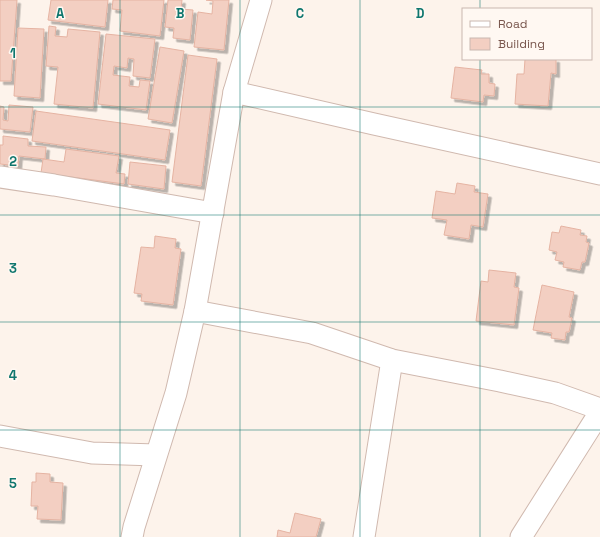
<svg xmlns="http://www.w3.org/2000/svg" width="600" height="537" viewBox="0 0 600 537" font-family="'Space Grotesk',sans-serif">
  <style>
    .building { fill: #f3cfc2; stroke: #e5b3a2; filter: url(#shadow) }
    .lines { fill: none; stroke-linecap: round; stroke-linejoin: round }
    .street-casing { stroke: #d0b9af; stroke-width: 23 }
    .street { stroke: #fff; stroke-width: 21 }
    .grid { fill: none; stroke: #0f766e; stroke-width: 1; stroke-opacity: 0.55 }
    .grid-label { font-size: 13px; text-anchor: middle; font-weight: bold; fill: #0f766e; stroke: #fff8f2; stroke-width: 3; stroke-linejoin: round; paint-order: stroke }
  </style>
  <defs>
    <filter id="shadow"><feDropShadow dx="3.5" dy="3.5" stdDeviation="0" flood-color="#0004"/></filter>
  </defs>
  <rect width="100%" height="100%" fill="#fdf3eb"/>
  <!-- building -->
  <g class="building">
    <path d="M 0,0 L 17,0 L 11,81 L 0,81 Z"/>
    <path d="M 51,0 L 108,0 L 105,27 L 48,20 Z"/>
    <path d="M 113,0 L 164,0 L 160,36 L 120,31 L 122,10 L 112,9 Z"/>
    <path d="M 168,0 L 182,0 L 181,9 L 193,10 L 190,40 L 173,38 L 174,28 L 165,27 Z"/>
    <path d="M 206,0 L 229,0 L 224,50 L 194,47 L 198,12 L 212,14 L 213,1 Z"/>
    <path d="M 49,26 L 56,27 L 55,36 L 67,37 L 68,29 L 100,32 L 93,108 L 54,104 L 58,67 L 46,66 Z"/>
    <path d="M 18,28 L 44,29 L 40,98 L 14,96 Z"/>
    <path d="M 106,34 L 155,39 L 150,78 L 133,76 L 134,59 L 128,58 L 127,68 L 114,66 L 113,75 L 130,77 L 129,86 L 139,87 L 140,80 L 150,81 L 146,110 L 98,104 Z"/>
    <path d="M 160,47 L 184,51 L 172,123 L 148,119 Z"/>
    <path d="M 188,55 L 217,59 L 201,186 L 172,182 Z"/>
    <path d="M 525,59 L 556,59 L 556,74 L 551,73 L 548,106 L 515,104 L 517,74 L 524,74 Z"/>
    <path d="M 455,67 L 482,70 L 481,74 L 489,74 L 489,83 L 495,84 L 494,96 L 484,95 L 483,102 L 451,98 Z"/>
    <path d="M 9,105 L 33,107 L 30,132 L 0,129 L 0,106 L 4,107 L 3,120 L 8,121 Z"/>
    <path d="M 36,111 L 170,130 L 165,160 L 32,141 Z"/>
    <path d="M 3,136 L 28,139 L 28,146 L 46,147 L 45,159 L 19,156 L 18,166 L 0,164 L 0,145 L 3,145 Z"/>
    <path d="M 66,149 L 119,156 L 116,173 L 125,174 L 124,184 L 41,173 L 43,159 L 64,162 Z"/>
    <path d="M 130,162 L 166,166 L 164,189 L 128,184 Z"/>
    <path d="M 457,183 L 475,186 L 474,192 L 488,194 L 483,227 L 471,225 L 469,239 L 444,235 L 447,220 L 432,218 L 436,191 L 455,194 Z"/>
    <path d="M 561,226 L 581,230 L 580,235 L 587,236 L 586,242 L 589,243 L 585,262 L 582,262 L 580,270 L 563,267 L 564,262 L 555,260 L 557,252 L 549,250 L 552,232 L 559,233 Z"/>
    <path d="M 155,236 L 176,239 L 175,248 L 181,249 L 173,305 L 141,301 L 142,294 L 134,293 L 141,247 L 154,248 Z"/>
    <path d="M 489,270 L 516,273 L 514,287 L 519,288 L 514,325 L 476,321 L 481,281 L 488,282 Z"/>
    <path d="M 542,285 L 574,292 L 569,317 L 572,318 L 569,332 L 566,332 L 565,340 L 551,338 L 552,333 L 533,330 Z"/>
    <path d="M 36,473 L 50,474 L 50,482 L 63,483 L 61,520 L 37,519 L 38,506 L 31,506 L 32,482 L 36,482 Z"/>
    <path d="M 295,513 L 321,519 L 316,537 L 277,537 L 278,530 L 290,533 Z"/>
  </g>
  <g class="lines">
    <!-- street casing -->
    <g class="street-casing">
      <g id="street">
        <path d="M 234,92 L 374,124 L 600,174"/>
        <path d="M 0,177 L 54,185 L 213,213"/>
        <path d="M 195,311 L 312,333 L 392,360 L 500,381 L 555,393 L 600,409"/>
        <path d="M 0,436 L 92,453 L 156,455"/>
        <path d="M 132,537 L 134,527 L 176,393 L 195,311 L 234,92 L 261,0"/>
        <path d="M 364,537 L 392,360"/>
        <path d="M 521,537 L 600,412"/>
      </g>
    </g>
    <!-- street -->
    <use href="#street" class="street"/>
  </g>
  <!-- grid -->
  <path class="grid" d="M 120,0 L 120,537M 240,0 L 240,537M 360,0 L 360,537M 480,0 L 480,9M 480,59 L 480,537M 0,107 L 600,107M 0,215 L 600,215M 0,322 L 600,322M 0,430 L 600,430"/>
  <g class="grid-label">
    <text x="60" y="18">A</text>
    <text x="180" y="18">B</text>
    <text x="300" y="18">C</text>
    <text x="420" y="18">D</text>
    <text x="13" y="58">1</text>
    <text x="13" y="166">2</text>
    <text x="13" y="273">3</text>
    <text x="13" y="380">4</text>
    <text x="13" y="488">5</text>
  </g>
  <!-- legend -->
  <rect x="462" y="8" width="130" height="52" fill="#fff8f2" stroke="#c9b7b0"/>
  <rect x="470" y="21" width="20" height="6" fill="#ffffff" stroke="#c9b7b0"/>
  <text x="498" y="28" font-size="12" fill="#79564d">Road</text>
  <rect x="470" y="38" width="20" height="12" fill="#f3cfc2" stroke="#c9b7b0"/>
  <text x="498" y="48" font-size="12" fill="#79564d">Building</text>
</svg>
